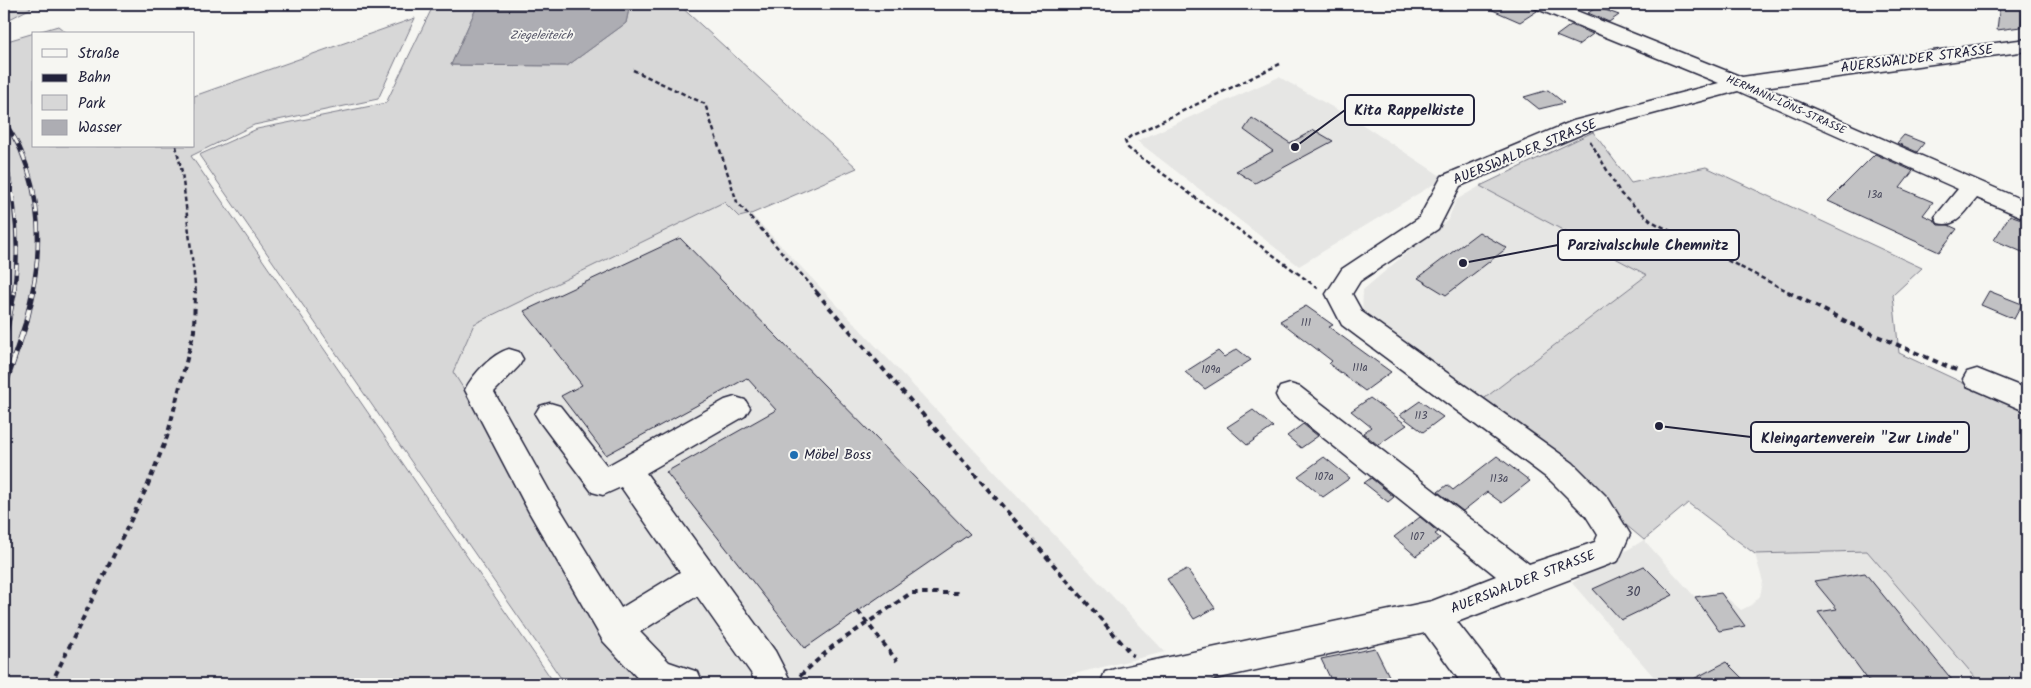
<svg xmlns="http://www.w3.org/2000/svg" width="2031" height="688" viewBox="0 0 2031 688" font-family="Kalam,sans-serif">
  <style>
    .built { fill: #e6e6e4 }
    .green { fill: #d7d7d7; stroke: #7c7c89 }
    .water { fill: #adadb3; stroke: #757583 }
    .building { fill: #c2c2c4; stroke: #22223b }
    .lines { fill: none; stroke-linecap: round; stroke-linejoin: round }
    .minor-casing { stroke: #22223b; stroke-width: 3 }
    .path-far1 { stroke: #22223b; stroke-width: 2.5; stroke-dasharray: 4.5 3; stroke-linecap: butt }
    .path { stroke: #22223b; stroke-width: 4; stroke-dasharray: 5.5 4.5; stroke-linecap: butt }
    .minor { fill: #f6f6f2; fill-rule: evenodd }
    .rail-far1-casing { stroke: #22223b; stroke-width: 4.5 }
    .rail-casing { stroke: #22223b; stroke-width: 6 }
    .rail-far1 { stroke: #f6f6f2; stroke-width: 3; stroke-dasharray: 9; stroke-linecap: butt }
    .rail { stroke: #f6f6f2; stroke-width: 4.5; stroke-dasharray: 12; stroke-linecap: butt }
    .poi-dot { fill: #1f6fb2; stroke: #f6f6f2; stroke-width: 2 }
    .labels { text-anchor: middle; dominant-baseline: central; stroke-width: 4; stroke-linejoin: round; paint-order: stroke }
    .far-street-label { font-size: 11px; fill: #22223b; stroke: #f6f6f2 }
    .number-label { font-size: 11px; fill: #4a4a5d }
    .far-water-label { font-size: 12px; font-style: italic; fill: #535365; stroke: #f6f6f2 }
    .street-label { font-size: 14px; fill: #22223b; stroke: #f6f6f2 }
    .poi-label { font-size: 14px; fill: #22223b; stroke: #f6f6f2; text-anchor: start }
    .near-number-label { font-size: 14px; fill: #4a4a5d }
    .leader { fill: none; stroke: #22223b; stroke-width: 2 }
    .callout-dot { fill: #22223b; stroke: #f6f6f2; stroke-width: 2 }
    .callout { fill: #f6f6f2; stroke: #22223b; stroke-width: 2 }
    .callout-label { font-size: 15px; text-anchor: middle; font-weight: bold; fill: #22223b }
  </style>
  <rect width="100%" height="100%" fill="#f6f6f2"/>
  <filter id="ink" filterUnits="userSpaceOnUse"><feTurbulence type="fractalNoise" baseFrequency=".02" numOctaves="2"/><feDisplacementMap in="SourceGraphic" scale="10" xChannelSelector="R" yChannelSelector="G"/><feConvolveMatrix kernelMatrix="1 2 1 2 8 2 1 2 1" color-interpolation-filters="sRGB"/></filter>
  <g filter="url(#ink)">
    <!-- built -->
    <g class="built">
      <path d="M 1279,77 L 1357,121 L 1444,178 L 1299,266 L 1137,141 Z"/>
      <path d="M 1480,186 L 1648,275 L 1473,407 L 1362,314 L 1363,290 L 1418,243 L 1448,220 L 1456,200 Z"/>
      <path d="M 724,202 L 739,217 L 751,214 L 1165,652 L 1032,684 L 649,684 L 453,373 L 474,324 Z"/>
      <path d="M 1644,540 L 1695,597 L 1721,593 L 1741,610 L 1751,605 L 1760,596 L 1763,582 L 1755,554 L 1867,551 L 1981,684 L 1660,684 L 1572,583 Z"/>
    </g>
    <!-- green -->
    <g class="green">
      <path d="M 4,4 L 25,4 L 31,8 L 4,22 Z"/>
      <path d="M 434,4 L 478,4 L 451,65 L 567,66 L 626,23 L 630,4 L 678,4 L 857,168 L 751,214 L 739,217 L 724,202 L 474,324 L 453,372 L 649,684 L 565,684 L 199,155 L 257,129 L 386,103 Z"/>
      <path d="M 415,18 L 378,99 L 254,125 L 191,156 L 555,684 L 4,684 L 4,42 L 58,26 L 68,34 L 34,34 L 34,146 L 194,146 L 194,96 Z"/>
      <path d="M 1593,132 L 1631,183 L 1706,167 L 1922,268 L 1893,295 L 1899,353 L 2027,413 L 2027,684 L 1981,684 L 1867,551 L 1755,554 L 1688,503 L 1644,540 L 1562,472 L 1473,407 L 1647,275 L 1480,186 Z"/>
    </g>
    <!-- water -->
    <path class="water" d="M 478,4 L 630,4 L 626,23 L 567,66 L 451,65 Z"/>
    <!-- building -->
    <g class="building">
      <path d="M 1479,4 L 1530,4 L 1537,11 L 1520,22 Z"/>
      <path d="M 2000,4 L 2023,4 L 2021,27 L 1997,30 Z"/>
      <path d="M 1597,7 L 1619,15 L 1609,22 L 1588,13 Z"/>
      <path d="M 1571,25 L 1593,34 L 1578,45 L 1556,36 Z"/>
      <path d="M 1548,90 L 1564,103 L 1539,109 L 1524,97 Z"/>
      <path d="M 1252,118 L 1290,143 L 1314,130 L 1333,141 L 1255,183 L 1236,171 L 1273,151 L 1244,130 Z"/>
      <path d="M 1904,135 L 1924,143 L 1917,152 L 1897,143 Z"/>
      <path d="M 1875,154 L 1913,171 L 1900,188 L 1933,202 L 1923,215 L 1934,220 L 1938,225 L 1948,225 L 1957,229 L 1939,252 L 1828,201 Z"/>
      <path d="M 2010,215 L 2027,221 L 2027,254 L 1994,240 Z"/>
      <path d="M 1479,232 L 1507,248 L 1446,295 L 1418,278 Z"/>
      <path d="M 680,238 L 970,534 L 805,648 L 666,472 L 776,410 L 747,378 L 606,455 L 561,396 L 582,385 L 524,311 Z"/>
      <path d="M 1989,291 L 2022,304 L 2014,319 L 1981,305 Z"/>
      <path d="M 1306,306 L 1333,325 L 1329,327 L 1391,372 L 1365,391 L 1329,364 L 1332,361 L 1280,321 Z"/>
      <path d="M 1237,349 L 1251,360 L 1205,389 L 1185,372 L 1218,351 L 1224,357 Z"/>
      <path d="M 1370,398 L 1407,425 L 1378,445 L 1363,433 L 1371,427 L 1351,411 Z"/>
      <path d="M 1420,401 L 1443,417 L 1423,432 L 1400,415 Z"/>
      <path d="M 1253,410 L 1273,427 L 1247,445 L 1227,427 Z"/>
      <path d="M 1303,424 L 1318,436 L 1301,448 L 1287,436 Z"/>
      <path d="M 1497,456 L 1530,481 L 1502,503 L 1487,492 L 1463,511 L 1438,492 L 1447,485 L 1453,490 Z"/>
      <path d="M 1324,457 L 1350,478 L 1323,497 L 1298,476 Z"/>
      <path d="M 1371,478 L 1394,497 L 1388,502 L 1364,483 Z"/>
      <path d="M 1420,517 L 1438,532 L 1435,534 L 1440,538 L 1416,556 L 1394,537 Z"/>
      <path d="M 1644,566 L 1673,595 L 1621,620 L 1593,589 Z"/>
      <path d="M 1187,569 L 1215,608 L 1194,619 L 1167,579 Z"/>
      <path d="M 1865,573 L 1953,681 L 1934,684 L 1871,684 L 1818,612 L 1837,609 L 1814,581 Z"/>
      <path d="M 1721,593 L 1745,626 L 1719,631 L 1695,597 Z"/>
      <path d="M 1375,648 L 1393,684 L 1333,684 L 1321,659 Z"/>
      <path d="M 1726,662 L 1748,684 L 1684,684 Z"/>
    </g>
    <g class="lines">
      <!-- minor casing -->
      <g class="minor-casing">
        <g id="minor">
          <path d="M 1532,4 L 1559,4 L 1742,77 L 1846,62 L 2027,39 L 2027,51 L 1764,87 L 2027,202 L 2027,219 L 1977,198 C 1965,211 1958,228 1938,223 L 1935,217 L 1958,189 L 1738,91 L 1589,131 L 1460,186 L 1438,229 L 1360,281 L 1352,294 L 1362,312 L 1573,463 L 1608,498 L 1630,534 L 1618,561 L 1457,622 L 1496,672 L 1501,684 L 1462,684 L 1425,633 L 1192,684 L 1100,684 L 1105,672 L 1118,668 L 1432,601 L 1496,576 L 1280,403 L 1276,395 L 1280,387 L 1290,384 L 1300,387 L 1529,564 L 1595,542 L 1598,535 L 1586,516 L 1551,481 L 1342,325 L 1326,294 L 1342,269 L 1419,218 L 1442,176 L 1573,121 L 1719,83 L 1535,8 Z"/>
          <path d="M 509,349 L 519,352 L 523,359 L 519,366 L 494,392 L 551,494 L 621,608 L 680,572 L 621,487 L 603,495 L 592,492 L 540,422 L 535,414 L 540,406 L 550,403 L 560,406 L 607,466 L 725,400 L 735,397 L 745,400 L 750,408 L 745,416 L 646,473 L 775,651 L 792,684 L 756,684 L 751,673 L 697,596 L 640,632 L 669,662 L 698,672 L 703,684 L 643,684 L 603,641 L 529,512 L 465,390 C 473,374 492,354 509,349 Z"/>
          <path d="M 1977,369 L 2027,389 L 2027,412 L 1967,386 L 1963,379 L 1967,372 Z"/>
        </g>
      </g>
      <!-- path-far1 -->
      <g class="path-far1">
        <path d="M 1280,64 L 1131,136 L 1125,141 L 1128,148 L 1319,289"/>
        <path d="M 633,70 L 705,104 L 737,202 L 818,293"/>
        <path d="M 1590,141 L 1621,194 L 1651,221 L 1791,293"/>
        <path d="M 176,146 L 182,172 L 196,293"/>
      </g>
      <!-- path -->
      <g class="path">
        <path d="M 816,292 L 1133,656"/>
        <path d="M 1788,292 L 1861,329 L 1958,371"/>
        <path d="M 858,611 L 897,661"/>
        <path d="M 800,676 L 832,647 L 911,593 L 960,593"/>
        <path d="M 51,684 L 147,487 L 167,437 L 194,331 L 195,292"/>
      </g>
      <!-- minor -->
      <use href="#minor" class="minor"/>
      <!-- rail-far1 casing -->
      <g class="rail-far1-casing">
        <g id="rail-far1">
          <path d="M 4,121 C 10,131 17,141 21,151 C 40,194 42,248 32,293"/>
          <path d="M 4,158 C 17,204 20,246 14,293"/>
        </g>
      </g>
      <!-- rail casing -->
      <g class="rail-casing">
        <g id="rail">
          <path d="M 4,341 L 14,292"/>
          <path d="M 4,388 L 26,323 L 33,292"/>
        </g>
      </g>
      <!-- rail-far1 -->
      <use href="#rail-far1" class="rail-far1"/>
      <!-- rail -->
      <use href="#rail" class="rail"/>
    </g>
  </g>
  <!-- markers -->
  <circle class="poi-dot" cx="794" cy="455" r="5"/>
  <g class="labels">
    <!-- far-street labels -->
    <g class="far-street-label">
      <text transform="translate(1786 105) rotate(24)">HERMANN-LÖNS-STRASSE</text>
    </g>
    <!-- number labels -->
    <g class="number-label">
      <text x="1875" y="195">13a</text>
      <text x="1306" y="323">111</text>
      <text x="1360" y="368">111a</text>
      <text x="1211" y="370">109a</text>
      <text x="1421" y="416">113</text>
      <text x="1324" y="477">107a</text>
      <text x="1499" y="479">113a</text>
      <text x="1417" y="537">107</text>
    </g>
    <!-- far-water labels -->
    <g class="far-water-label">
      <text x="541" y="35">Ziegeleiteich</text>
    </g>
    <!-- street labels -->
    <g class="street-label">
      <text transform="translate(1917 59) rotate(-7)">AUERSWALDER STRASSE</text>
      <text transform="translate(1525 152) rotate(-22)">AUERSWALDER STRASSE</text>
      <text transform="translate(1523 582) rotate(-21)">AUERSWALDER STRASSE</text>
    </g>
    <!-- poi labels -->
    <g class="poi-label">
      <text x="804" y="455">Möbel Boss</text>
    </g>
    <!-- near-number labels -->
    <g class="near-number-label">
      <text x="1633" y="592">30</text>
    </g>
  </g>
  <!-- callouts -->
  <path class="leader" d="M1295 147L1345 110M1463 263L1558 245M1659 426L1751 437"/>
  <g class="callout-dot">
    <circle cx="1295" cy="147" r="5"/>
    <circle cx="1463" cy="263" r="5"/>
    <circle cx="1659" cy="426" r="5"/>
  </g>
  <g class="callout">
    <rect x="1345" y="95" width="129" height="30" rx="5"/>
    <rect x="1558" y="230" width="181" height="30" rx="5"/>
    <rect x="1751" y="422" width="218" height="30" rx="5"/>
  </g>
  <g class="callout-label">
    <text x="1409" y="115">Kita Rappelkiste</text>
    <text x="1648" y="250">Parzivalschule Chemnitz</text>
    <text x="1860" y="443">Kleingartenverein "Zur Linde"</text>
  </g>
  <!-- margin -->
  <rect width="2031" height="688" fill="none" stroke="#f6f6f2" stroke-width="20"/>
  <rect x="10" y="10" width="2011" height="668" fill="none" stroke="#22223b" stroke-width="2" filter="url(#ink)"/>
  <!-- legend -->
  <rect x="32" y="32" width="162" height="115" fill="#f6f6f2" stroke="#a1a1a9"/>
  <rect x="42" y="49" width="25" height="8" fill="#f6f6f2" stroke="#a1a1a9"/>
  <text x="78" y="58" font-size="15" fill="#22223b">Straße</text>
  <rect x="42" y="74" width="25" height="8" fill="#22223b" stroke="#a1a1a9"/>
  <text x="78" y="82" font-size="15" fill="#22223b">Bahn</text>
  <rect x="42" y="95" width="25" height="15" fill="#d7d7d7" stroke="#a1a1a9"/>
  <text x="78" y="108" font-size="15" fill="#22223b">Park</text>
  <rect x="42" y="120" width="25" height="15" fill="#adadb3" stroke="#a1a1a9"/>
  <text x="78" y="132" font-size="15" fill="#22223b">Wasser</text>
</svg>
